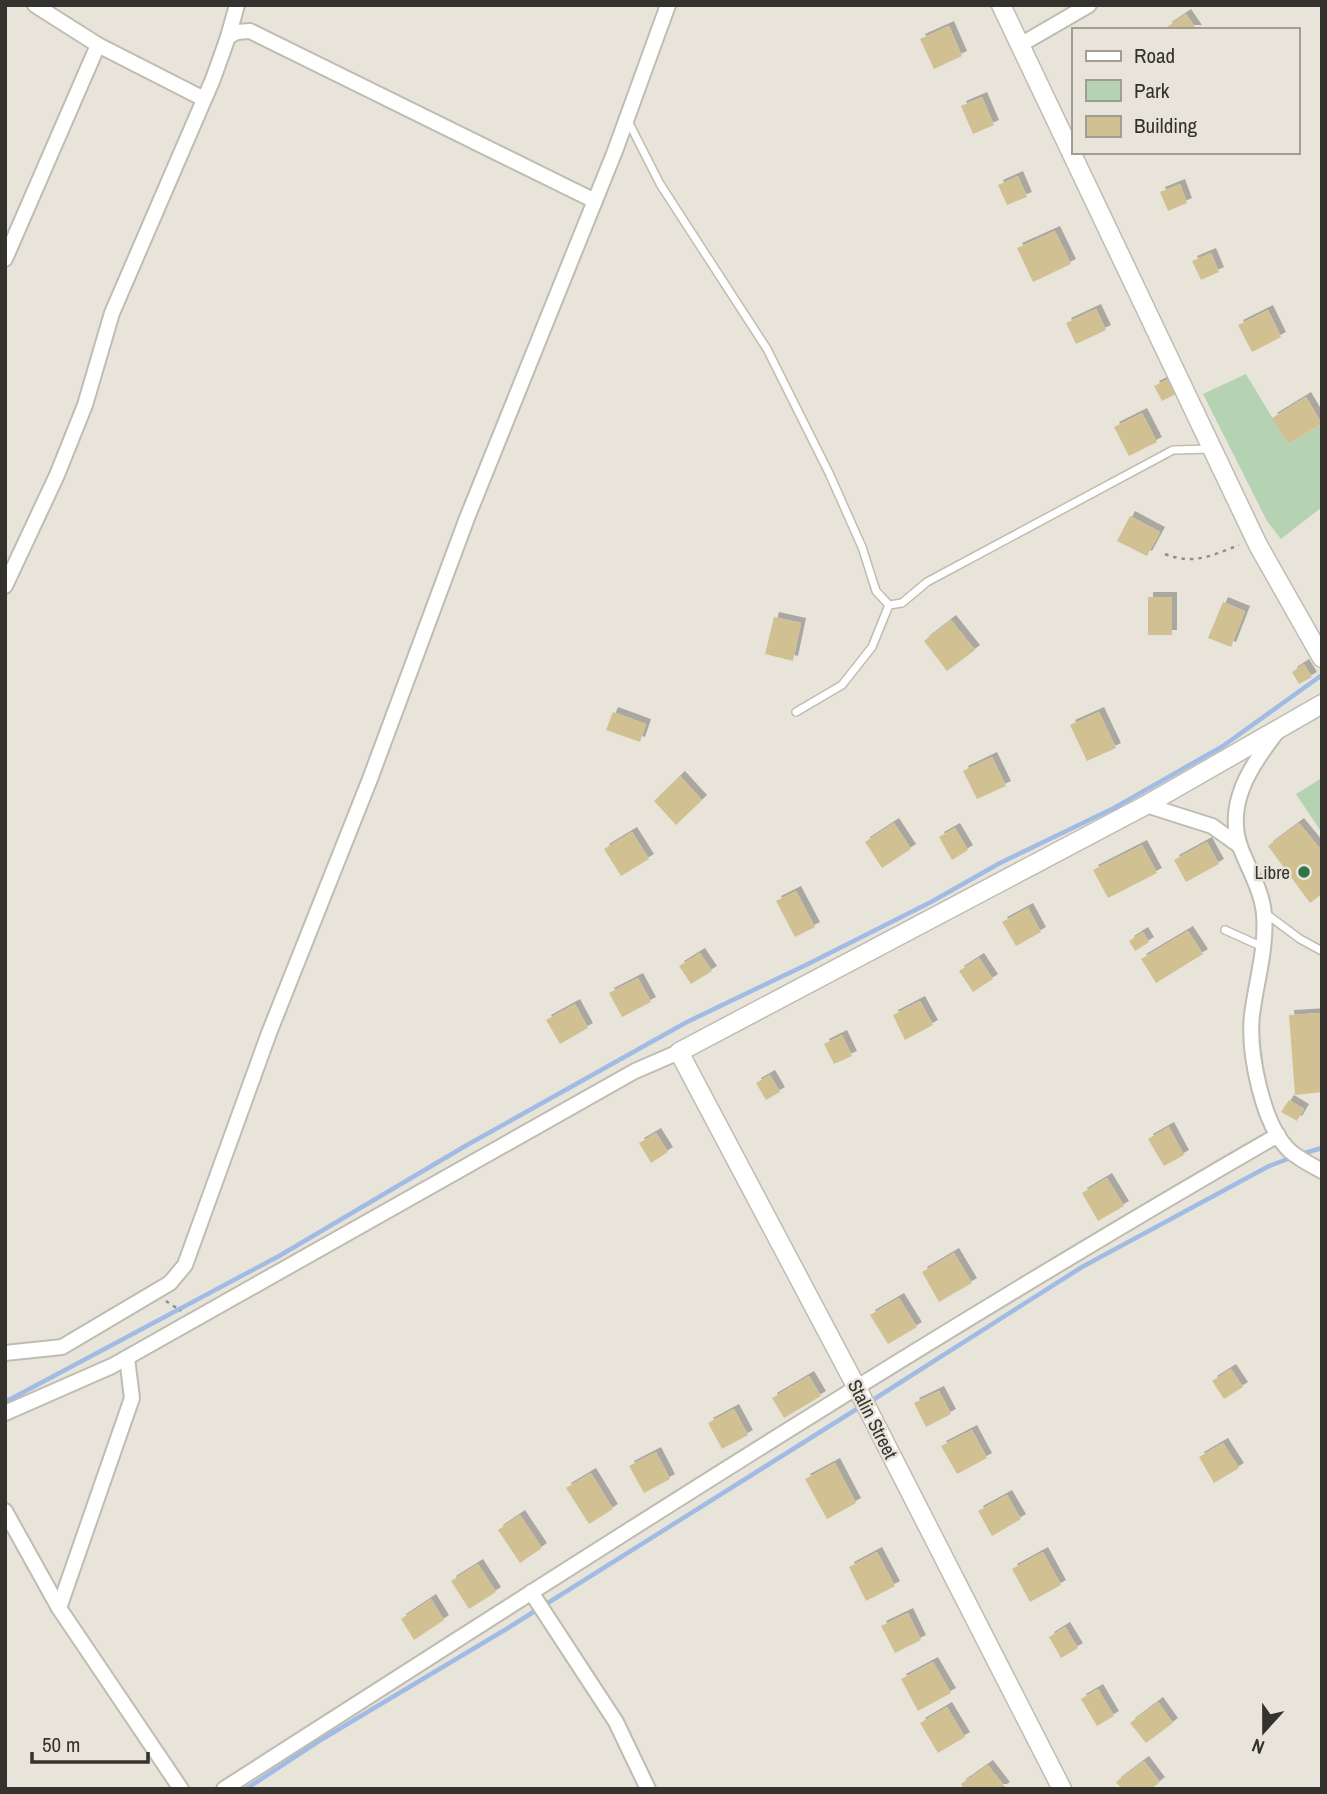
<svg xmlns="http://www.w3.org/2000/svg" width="1327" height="1794" viewBox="0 0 1327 1794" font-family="'Archivo Narrow',sans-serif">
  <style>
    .green { fill: #b5d2b3 }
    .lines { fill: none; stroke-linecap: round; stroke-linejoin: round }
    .stream { stroke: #a0bbe4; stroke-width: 4.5 }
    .building { fill: #d1c192; filter: url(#shadow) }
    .service-casing { stroke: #bfbcb2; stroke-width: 10 }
    .minor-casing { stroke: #bfbcb2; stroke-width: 18 }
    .tertiary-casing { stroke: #bfbcb2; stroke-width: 21 }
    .path { stroke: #918e87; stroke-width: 2.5; stroke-dasharray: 3.5 5; stroke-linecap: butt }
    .service { stroke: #fff; stroke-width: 7 }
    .minor { stroke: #fff; stroke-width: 14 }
    .tertiary { stroke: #fff; stroke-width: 18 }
    .poi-dot { fill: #2e7744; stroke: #e8e4da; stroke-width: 2.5 }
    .labels { text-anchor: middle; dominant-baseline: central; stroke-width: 5; stroke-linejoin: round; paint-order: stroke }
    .poi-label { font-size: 19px; fill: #33322d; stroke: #e8e4da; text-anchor: end }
    .street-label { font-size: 19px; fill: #33322d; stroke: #e8e4da }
  </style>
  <defs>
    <filter id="shadow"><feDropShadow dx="5" dy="-5" stdDeviation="0" flood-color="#0004"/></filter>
  </defs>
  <rect width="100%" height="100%" fill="#e8e4da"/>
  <!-- green -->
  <g class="green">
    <path d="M 1246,374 L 1288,444 L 1322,424 L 1322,507 L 1281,539 L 1267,521 L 1203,394 Z"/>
    <path d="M 1322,778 L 1322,833 L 1296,794 Z"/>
  </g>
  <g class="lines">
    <!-- stream -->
    <g class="stream">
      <path d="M 1301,1154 L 1322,1148"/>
      <path d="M 5,1402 L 279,1256 L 467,1145 L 687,1022 L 808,964 L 931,902 L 1000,863 L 1114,808 L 1223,746 L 1322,675"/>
      <path d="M 868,1403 L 1082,1267 L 1269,1166 L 1293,1157"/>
      <path d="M 246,1789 L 319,1741 L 508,1628 L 860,1407"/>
    </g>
  </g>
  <!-- building -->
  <g class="building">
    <path d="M 1186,14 L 1197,30 L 1169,30 L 1167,27 Z"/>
    <path d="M 949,26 L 962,56 L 934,69 L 920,39 Z"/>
    <path d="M 982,97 L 994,125 L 973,134 L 961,106 Z"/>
    <path d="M 1018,176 L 1027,197 L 1007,205 L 998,185 Z"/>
    <path d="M 1180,184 L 1187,203 L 1168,211 L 1160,192 Z"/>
    <path d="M 1055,231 L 1071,264 L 1033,282 L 1017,248 Z"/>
    <path d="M 1211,253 L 1219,272 L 1201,280 L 1192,261 Z"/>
    <path d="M 1096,309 L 1106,330 L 1076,344 L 1066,323 Z"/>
    <path d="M 1268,310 L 1281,337 L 1252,352 L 1238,325 Z"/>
    <path d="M 1168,379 L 1176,394 L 1162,401 L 1154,386 Z"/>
    <path d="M 1306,397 L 1322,424 L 1288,444 L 1272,418 Z"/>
    <path d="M 1142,413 L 1157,442 L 1129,456 L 1114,427 Z"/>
    <path d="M 1130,516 L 1160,532 L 1147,556 L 1117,541 Z"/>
    <rect x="1148" y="597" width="24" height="38"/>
    <path d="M 1223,602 L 1245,611 L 1231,647 L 1208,638 Z"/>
    <path d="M 774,617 L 801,623 L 793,661 L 765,654 Z"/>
    <path d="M 951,620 L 975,650 L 947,671 L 924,641 Z"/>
    <path d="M 1304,664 L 1312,677 L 1299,684 L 1292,672 Z"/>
    <path d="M 613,712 L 646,724 L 640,742 L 606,730 Z"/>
    <path d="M 1099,712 L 1116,748 L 1087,761 L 1070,725 Z"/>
    <path d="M 992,757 L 1006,786 L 977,799 L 963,771 Z"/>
    <path d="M 680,776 L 702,800 L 676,825 L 654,801 Z"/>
    <path d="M 894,823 L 911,849 L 882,868 L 865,842 Z"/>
    <path d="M 1299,823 L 1322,851 L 1322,894 L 1310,903 L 1268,846 Z"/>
    <path d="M 955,828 L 968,850 L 952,860 L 939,837 Z"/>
    <path d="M 632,832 L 649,859 L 621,876 L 604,849 Z"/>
    <path d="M 1207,842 L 1219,864 L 1186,882 L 1174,860 Z"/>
    <path d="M 1142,845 L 1157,873 L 1108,898 L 1093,870 Z"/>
    <path d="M 796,891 L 815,927 L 795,937 L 776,901 Z"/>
    <path d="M 1028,908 L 1041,932 L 1016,946 L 1002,922 Z"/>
    <path d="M 1188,931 L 1203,954 L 1156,983 L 1141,959 Z"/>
    <path d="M 1143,932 L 1149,942 L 1135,951 L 1129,941 Z"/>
    <path d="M 700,953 L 712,971 L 691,984 L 679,966 Z"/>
    <path d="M 979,958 L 993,979 L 973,992 L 959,971 Z"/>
    <path d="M 638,978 L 651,1002 L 622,1017 L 609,993 Z"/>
    <path d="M 920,1001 L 933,1025 L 905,1040 L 893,1015 Z"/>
    <path d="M 575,1004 L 588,1028 L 560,1044 L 546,1020 Z"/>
    <path d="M 1322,1013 L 1322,1092 L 1295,1095 L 1289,1015 Z"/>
    <path d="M 842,1035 L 852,1056 L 834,1064 L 824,1044 Z"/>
    <path d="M 770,1075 L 780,1092 L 766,1100 L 756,1083 Z"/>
    <path d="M 1289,1100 L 1304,1109 L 1297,1121 L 1281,1112 Z"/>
    <path d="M 1169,1127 L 1184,1155 L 1164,1166 L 1148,1139 Z"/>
    <path d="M 656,1133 L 668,1152 L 651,1163 L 639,1143 Z"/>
    <path d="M 1107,1178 L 1124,1206 L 1098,1221 L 1082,1193 Z"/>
    <path d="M 954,1253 L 972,1283 L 939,1302 L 922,1272 Z"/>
    <path d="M 899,1298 L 917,1327 L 888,1344 L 870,1315 Z"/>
    <path d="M 1231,1369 L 1243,1387 L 1224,1399 L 1212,1381 Z"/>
    <path d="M 809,1376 L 821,1396 L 784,1418 L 772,1398 Z"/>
    <path d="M 939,1391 L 951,1414 L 926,1427 L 914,1403 Z"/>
    <path d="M 734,1409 L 748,1435 L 722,1449 L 708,1423 Z"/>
    <path d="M 972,1430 L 987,1458 L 957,1474 L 941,1446 Z"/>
    <path d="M 1223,1443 L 1239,1468 L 1214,1483 L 1199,1457 Z"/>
    <path d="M 656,1452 L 670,1479 L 644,1493 L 629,1466 Z"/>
    <path d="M 835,1463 L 856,1503 L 827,1519 L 805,1479 Z"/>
    <path d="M 591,1473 L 613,1509 L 589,1524 L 566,1488 Z"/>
    <path d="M 1007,1495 L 1021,1519 L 992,1536 L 978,1511 Z"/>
    <path d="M 520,1515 L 542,1548 L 520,1563 L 498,1530 Z"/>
    <path d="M 877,1552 L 895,1586 L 866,1601 L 849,1567 Z"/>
    <path d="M 1043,1552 L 1061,1585 L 1030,1602 L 1012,1569 Z"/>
    <path d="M 478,1564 L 496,1592 L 469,1609 L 451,1581 Z"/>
    <path d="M 431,1599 L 444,1620 L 414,1640 L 401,1619 Z"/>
    <path d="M 908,1613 L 921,1640 L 895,1653 L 881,1626 Z"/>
    <path d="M 1065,1627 L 1078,1648 L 1061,1658 L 1049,1637 Z"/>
    <path d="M 933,1662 L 951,1693 L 918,1711 L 901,1679 Z"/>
    <path d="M 1098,1689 L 1114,1716 L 1097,1726 L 1081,1699 Z"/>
    <path d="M 1158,1702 L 1173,1723 L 1146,1743 L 1130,1723 Z"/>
    <path d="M 947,1707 L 965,1737 L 938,1753 L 920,1723 Z"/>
    <path d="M 1144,1761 L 1160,1782 L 1151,1789 L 1122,1789 L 1116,1782 Z"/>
    <path d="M 988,1765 L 1005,1787 L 1002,1789 L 964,1789 L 961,1784 Z"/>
  </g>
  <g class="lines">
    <!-- service casing -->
    <g class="service-casing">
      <g id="service">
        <path d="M 627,119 L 660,184 L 767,349 L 829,473 L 862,547 L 876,591 L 889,605 L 902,603 L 927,582 L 1173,450 L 1212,449"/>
        <path d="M 796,712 L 842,685 L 872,647 L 889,605"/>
        <path d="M 1265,913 L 1300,939 L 1322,951"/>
        <path d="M 1225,930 L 1263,947"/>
      </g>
    </g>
    <!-- minor casing -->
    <g class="minor-casing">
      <g id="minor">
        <path d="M 35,5 L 98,45 L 204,99"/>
        <path d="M 228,37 L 237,5"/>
        <path d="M 1020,45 L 1089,5"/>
        <path d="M 5,259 L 98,45"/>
        <path d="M 5,586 L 57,475 L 85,405 L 112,313 L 213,79 L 228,37 L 237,32 L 250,31 L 595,201"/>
        <path d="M 1277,732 C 1251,765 1224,805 1241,849 C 1249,870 1262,891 1264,914 C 1267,948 1256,982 1252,1015 C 1248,1051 1262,1125 1290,1151 C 1299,1159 1311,1165 1322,1171"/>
        <path d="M 1146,805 L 1212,826 L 1240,846"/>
        <path d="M 5,1353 L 62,1347 L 170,1283 L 185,1265 L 269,1033 L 370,779 L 467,518 L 615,151 L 668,5"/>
        <path d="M 5,1413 L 112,1366 L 635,1071 L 679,1052"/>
        <path d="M 5,1511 L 59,1608 L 181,1789"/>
        <path d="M 531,1592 L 616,1722 L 648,1789"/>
        <path d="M 59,1608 L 132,1398 L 127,1358"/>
        <path d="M 224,1789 C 572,1566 920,1341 1278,1135"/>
      </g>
    </g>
    <!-- tertiary casing -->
    <g class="tertiary-casing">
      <g id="tertiary">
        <path d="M 1001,5 L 1258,545 L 1322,658"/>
        <path d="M 1062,1789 L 857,1388 L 679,1052 L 1146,805 L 1322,704"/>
      </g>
    </g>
    <!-- path -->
    <g class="path">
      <path d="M 1165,554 C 1194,565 1211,556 1239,545"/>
      <path d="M 166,1301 L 181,1311"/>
    </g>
    <!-- service -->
    <use href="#service" class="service"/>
    <!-- minor -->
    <use href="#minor" class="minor"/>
    <!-- tertiary -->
    <use href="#tertiary" class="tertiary"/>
  </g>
  <!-- markers -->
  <circle class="poi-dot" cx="1304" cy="872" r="7"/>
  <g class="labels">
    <!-- poi labels -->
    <g class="poi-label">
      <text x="1290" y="872">Libre</text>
    </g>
    <!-- street labels -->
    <g class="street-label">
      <text transform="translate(873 1419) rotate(63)">Stalin Street</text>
    </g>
  </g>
  <!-- border -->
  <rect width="1327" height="1794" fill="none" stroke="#33322d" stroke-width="14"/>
  <!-- legend -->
  <rect x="1072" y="28" width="228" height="126" fill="#e8e4da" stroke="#a09d95" stroke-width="2"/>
  <rect x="1086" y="51" width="35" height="10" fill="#ffffff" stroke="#a09d95" stroke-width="2"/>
  <text x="1134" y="63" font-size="21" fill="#33322d">Road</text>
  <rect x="1086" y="80" width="35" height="21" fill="#b5d2b3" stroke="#a09d95" stroke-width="2"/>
  <text x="1134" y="98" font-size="21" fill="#33322d">Park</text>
  <rect x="1086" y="116" width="35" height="21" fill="#d1c192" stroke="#a09d95" stroke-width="2"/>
  <text x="1134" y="133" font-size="21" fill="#33322d">Building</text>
  <!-- north arrow -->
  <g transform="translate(1264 1731) rotate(201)" stroke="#e8e4da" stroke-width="5" paint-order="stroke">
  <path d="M0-5L12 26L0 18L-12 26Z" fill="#33322d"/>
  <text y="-10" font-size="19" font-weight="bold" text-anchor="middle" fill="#33322d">N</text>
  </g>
  <!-- scale -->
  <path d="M32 1752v10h116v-10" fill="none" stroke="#33322d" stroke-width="3.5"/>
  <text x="42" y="1752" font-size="21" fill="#33322d" stroke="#e8e4da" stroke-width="5" paint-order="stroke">50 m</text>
</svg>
